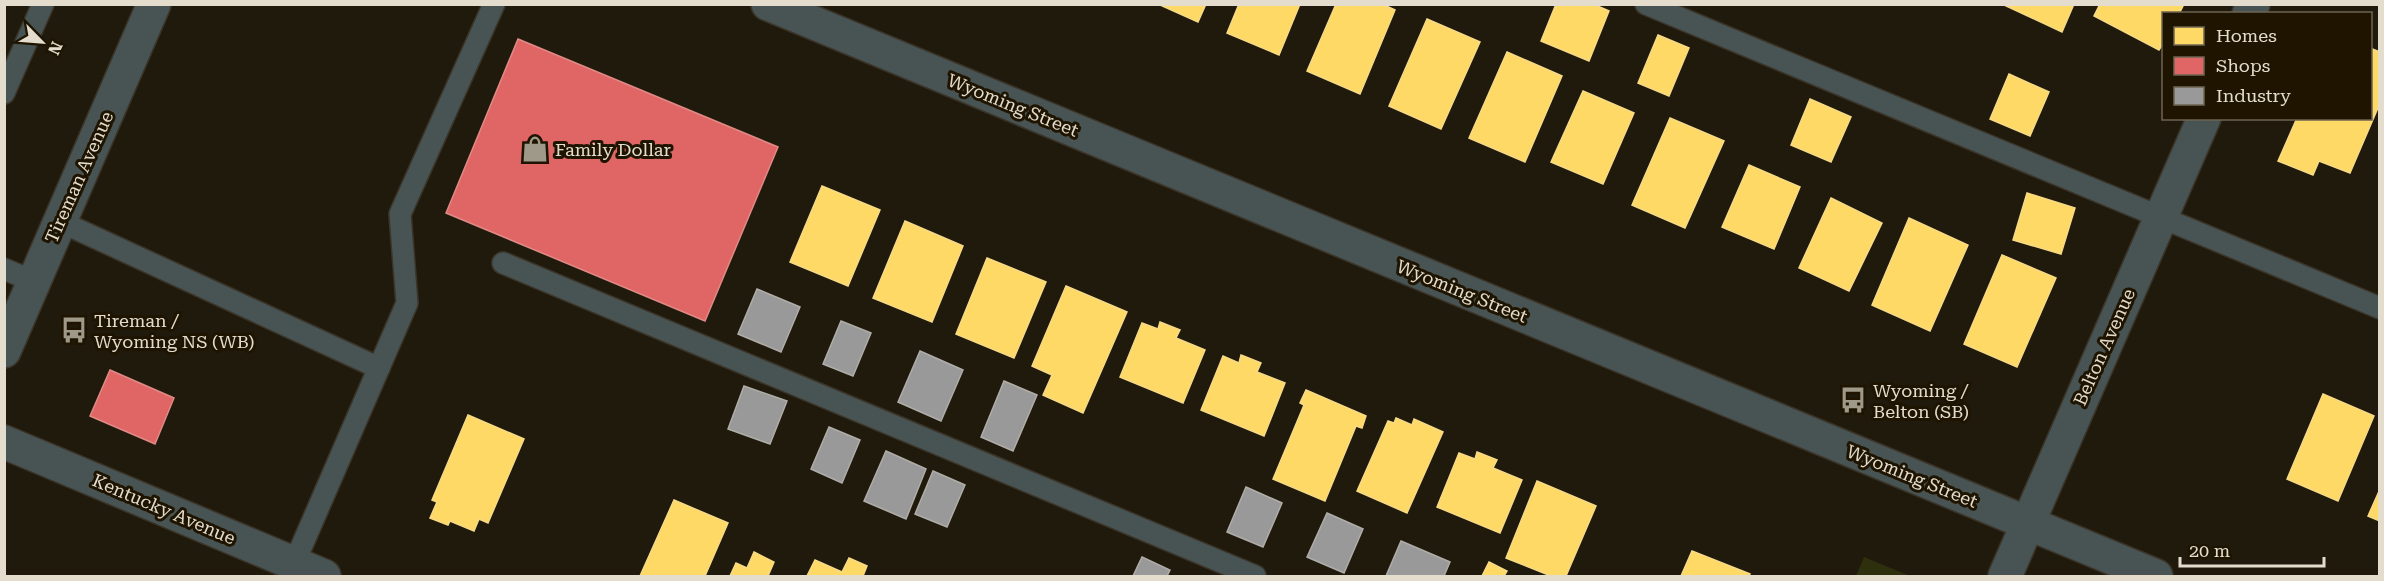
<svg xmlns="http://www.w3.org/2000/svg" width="2384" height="581" viewBox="0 0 2384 581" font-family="'Roboto Serif',serif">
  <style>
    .green { fill: #2e300d }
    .homes { fill: #ffd966; stroke: #f7da85; stroke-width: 1.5 }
    .shops { fill: #e06666; stroke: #e18a85; stroke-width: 1.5 }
    .industry { fill: #999; stroke: #b0ada9; stroke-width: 1.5 }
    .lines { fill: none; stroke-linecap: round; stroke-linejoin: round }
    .service-casing { stroke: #3a3429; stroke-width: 24 }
    .minor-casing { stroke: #3a3429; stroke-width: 36 }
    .tertiary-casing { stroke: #3a3429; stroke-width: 36 }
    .service { stroke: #485453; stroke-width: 21 }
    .minor { stroke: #485453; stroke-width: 33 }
    .tertiary { stroke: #485453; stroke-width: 33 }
    .labels { text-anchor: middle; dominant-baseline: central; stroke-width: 6; stroke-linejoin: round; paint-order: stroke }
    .street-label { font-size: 18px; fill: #e4ddce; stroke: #1e1400 }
    .poi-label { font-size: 18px; fill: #e4ddce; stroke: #1e1400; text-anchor: start }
  </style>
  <rect width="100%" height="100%" fill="#201a0c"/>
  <!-- green -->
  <path class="green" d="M 1864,557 L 1910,576 L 1856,576 Z"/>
  <!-- homes -->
  <g class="homes">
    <path d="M 1158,4 L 1206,4 L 1198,22 Z"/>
    <path d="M 1239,4 L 1300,4 L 1279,55 L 1227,33 Z"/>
    <path d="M 1336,4 L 1382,4 L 1395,10 L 1360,94 L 1307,71 Z"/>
    <path d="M 1556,4 L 1593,4 L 1609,11 L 1589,61 L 1541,41 Z"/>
    <path d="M 2002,4 L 2074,4 L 2062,32 Z"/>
    <path d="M 2100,4 L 2184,4 L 2179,14 L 2164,14 L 2164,42 L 2159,50 L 2094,16 Z"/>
    <path d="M 1427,19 L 1480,42 L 1441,129 L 1389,106 Z"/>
    <path d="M 1658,35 L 1689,48 L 1669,96 L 1638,83 Z"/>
    <path d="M 2370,48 L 2380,52 L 2380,103 L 2350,173 L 2319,161 L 2313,175 L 2278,161 L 2297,118 L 2370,118 Z"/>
    <path d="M 1507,52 L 1562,76 L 1525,162 L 1469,138 Z"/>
    <path d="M 2009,74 L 2049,92 L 2030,136 L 1990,119 Z"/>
    <path d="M 1583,91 L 1634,113 L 1603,184 L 1551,162 Z"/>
    <path d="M 1810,99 L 1851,117 L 1831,162 L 1791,145 Z"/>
    <path d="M 1670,118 L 1724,141 L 1685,228 L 1632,205 Z"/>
    <path d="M 1749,165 L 1800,187 L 1774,249 L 1722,227 Z"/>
    <path d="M 822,186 L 880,210 L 848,286 L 790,262 Z"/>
    <path d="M 2027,193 L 2075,208 L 2061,254 L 2013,240 Z"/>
    <path d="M 1831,198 L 1882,223 L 1849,291 L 1799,268 Z"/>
    <path d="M 1909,218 L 1968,245 L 1930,331 L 1872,305 Z"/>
    <path d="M 905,221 L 963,246 L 932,322 L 873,298 Z"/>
    <path d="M 2002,255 L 2056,278 L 2017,367 L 1964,344 Z"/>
    <path d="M 987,258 L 1046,282 L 1014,358 L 956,334 Z"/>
    <path d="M 1066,286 L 1127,312 L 1083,413 L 1043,395 L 1052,375 L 1032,366 Z"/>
    <path d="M 1160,322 L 1180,330 L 1176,338 L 1205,350 L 1183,403 L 1120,377 L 1142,323 L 1158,329 Z"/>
    <path d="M 1241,355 L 1261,363 L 1257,372 L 1285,383 L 1264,436 L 1201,410 L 1223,356 L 1239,363 Z"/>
    <path d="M 1306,390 L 1366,416 L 1362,428 L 1356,426 L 1325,501 L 1273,479 L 1304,405 L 1300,403 Z"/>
    <path d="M 2323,394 L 2374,416 L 2338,501 L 2287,479 Z"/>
    <path d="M 468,415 L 524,439 L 488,523 L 479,519 L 474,531 L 450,521 L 448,525 L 430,518 L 437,502 L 432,500 Z"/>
    <path d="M 1396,418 L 1412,425 L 1414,419 L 1443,432 L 1407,513 L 1357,491 L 1388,421 L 1394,423 Z"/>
    <path d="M 1477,452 L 1497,460 L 1493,468 L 1522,480 L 1500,533 L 1437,507 L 1459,453 L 1475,459 Z"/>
    <path d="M 1537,481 L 1596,506 L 1566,576 L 1551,576 L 1506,558 Z"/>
    <path d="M 2380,489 L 2380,521 L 2368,516 Z"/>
    <path d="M 674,500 L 728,523 L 705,576 L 640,576 Z"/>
    <path d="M 1692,551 L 1750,574 L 1749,576 L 1681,576 Z"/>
    <path d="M 754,552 L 774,562 L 768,576 L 730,576 L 736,563 L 747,568 Z"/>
    <path d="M 849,558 L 867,566 L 863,576 L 807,576 L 815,560 L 842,572 Z"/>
    <path d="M 1489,562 L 1507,571 L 1504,576 L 1482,576 Z"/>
  </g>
  <!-- shops -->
  <g class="shops">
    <path d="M 518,39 L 778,147 L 705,321 L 446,213 Z"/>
    <path d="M 110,370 L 174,398 L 155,444 L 90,416 Z"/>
  </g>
  <!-- industry -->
  <g class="industry">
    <path d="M 757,289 L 800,307 L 781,352 L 738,334 Z"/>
    <path d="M 841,321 L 871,333 L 853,376 L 823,364 Z"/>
    <path d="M 920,351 L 963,370 L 941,421 L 898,402 Z"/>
    <path d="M 1004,381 L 1037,395 L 1013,451 L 981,437 Z"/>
    <path d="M 744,386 L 787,401 L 770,444 L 728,429 Z"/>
    <path d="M 829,427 L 860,440 L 842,483 L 811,469 Z"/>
    <path d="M 886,451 L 926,469 L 906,519 L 864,501 Z"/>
    <path d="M 933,471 L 965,485 L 947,527 L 915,514 Z"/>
    <path d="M 1246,487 L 1282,503 L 1263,547 L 1227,532 Z"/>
    <path d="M 1327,513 L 1363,529 L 1344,573 L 1307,557 Z"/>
    <path d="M 1401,541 L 1450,562 L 1444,576 L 1386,576 Z"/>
    <path d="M 1142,557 L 1170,570 L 1167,576 L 1133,576 Z"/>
  </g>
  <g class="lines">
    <!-- service casing -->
    <g class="service-casing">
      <g id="service">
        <path d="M 1646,4 L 2380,308"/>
        <path d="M 4,93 L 43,4"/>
        <path d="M 59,221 L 379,368"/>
        <path d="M 503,263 L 1255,576"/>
        <path d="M 4,269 L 33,281"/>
        <path d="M 290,573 L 407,303 L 400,214 L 494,4"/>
      </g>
    </g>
    <!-- minor casing -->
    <g class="minor-casing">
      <g id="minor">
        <path d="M 2249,14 L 2253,4"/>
        <path d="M 4,442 L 324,576"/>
        <path d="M 2005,576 L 2204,118"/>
      </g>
    </g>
    <!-- tertiary casing -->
    <g class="tertiary-casing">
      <g id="tertiary">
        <path d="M 768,4 L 2156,576"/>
        <path d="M 4,351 L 154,4"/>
      </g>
    </g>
    <!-- service -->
    <use href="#service" class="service"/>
    <!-- minor -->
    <use href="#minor" class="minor"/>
    <!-- tertiary -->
    <use href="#tertiary" class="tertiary"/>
  </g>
  <!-- icons -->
  <defs>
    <g id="shop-bare" transform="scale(2.07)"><path d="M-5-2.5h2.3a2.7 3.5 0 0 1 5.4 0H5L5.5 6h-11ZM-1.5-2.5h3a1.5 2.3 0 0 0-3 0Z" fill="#9f998a" stroke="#1e1400" stroke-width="2.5" paint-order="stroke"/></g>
    <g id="bus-bare" transform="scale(2.07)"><path d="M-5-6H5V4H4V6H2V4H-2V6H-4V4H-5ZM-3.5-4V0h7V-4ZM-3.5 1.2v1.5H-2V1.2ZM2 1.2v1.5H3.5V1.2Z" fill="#9f998a" stroke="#1e1400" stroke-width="2.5" paint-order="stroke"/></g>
  </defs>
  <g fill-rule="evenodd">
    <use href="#shop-bare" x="535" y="149"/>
    <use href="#bus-bare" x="74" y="330"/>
    <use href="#bus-bare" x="1853" y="400"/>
  </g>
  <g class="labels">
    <!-- street labels -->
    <g class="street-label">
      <text transform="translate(1013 105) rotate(22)">Wyoming Street</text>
      <text transform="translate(79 177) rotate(-66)">Tireman Avenue</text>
      <text transform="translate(1462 291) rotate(22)">Wyoming Street</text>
      <text transform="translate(2104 347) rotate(-66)">Belton Avenue</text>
      <text transform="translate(1912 476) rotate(22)">Wyoming Street</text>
      <text transform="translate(164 509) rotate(23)">Kentucky Avenue</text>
    </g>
    <!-- poi labels -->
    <g class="poi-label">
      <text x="555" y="149">Family Dollar</text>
      <text x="94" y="320">Tireman /<tspan x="94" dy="21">Wyoming NS (WB)</tspan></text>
      <text x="1873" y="390">Wyoming /<tspan x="1873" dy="21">Belton (SB)</tspan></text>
    </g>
  </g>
  <!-- border -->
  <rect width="2384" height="581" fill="none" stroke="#e4ddce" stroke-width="12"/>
  <!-- legend -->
  <rect x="2162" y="12" width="210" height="108" fill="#1e1400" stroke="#6d6452" stroke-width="1.5"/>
  <rect x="2174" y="27" width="30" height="18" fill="#ffd966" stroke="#6d6452" stroke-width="1.5"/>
  <text x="2216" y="42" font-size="18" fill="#e4ddce">Homes</text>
  <rect x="2174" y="57" width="30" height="18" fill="#e06666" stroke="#6d6452" stroke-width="1.5"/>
  <text x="2216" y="72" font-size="18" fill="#e4ddce">Shops</text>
  <rect x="2174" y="87" width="30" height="18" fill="#999999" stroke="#6d6452" stroke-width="1.5"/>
  <text x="2216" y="102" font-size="18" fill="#e4ddce">Industry</text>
  <!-- north arrow -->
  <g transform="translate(42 42) rotate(115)" stroke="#1e1400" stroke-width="4.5" paint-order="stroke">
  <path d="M0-4.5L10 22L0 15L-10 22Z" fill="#e4ddce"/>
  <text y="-9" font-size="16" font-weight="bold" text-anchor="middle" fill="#e4ddce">N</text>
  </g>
  <!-- scale -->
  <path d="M2180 557v9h144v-9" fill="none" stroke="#e4ddce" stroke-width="3"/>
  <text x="2189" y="557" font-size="18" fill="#e4ddce" stroke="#1e1400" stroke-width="4.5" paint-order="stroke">20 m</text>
</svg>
